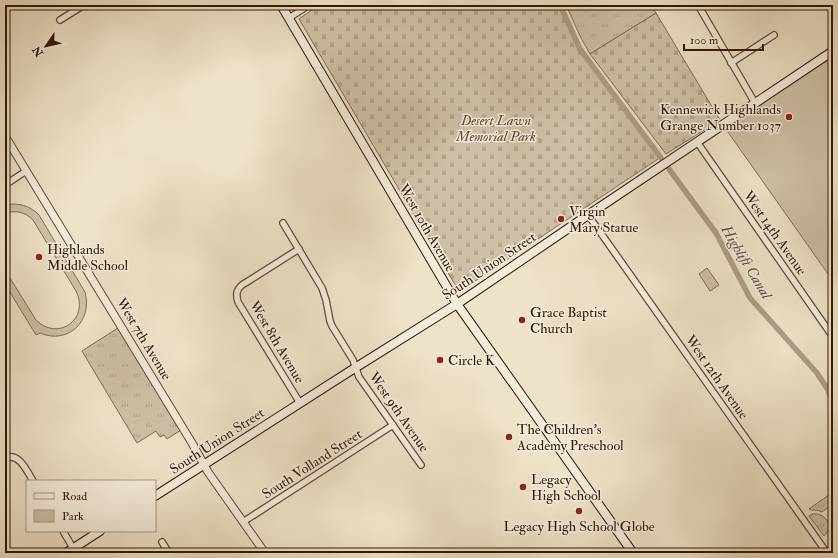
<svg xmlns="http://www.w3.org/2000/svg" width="838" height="558" viewBox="0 0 838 558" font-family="'IM FELL Double Pica',serif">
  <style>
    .grass { fill: url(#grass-tufts); stroke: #7f6c57 }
    .cemetery { fill: url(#cemetery-stones); stroke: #7f6c57 }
    .park { fill: #cec0a7; stroke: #7f6c57 }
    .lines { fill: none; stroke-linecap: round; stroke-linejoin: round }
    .canal { stroke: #ad9d86; stroke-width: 5.5 }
    .minor-casing { stroke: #604a37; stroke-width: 8 }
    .tertiary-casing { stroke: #604a37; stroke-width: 9 }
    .secondary-casing { stroke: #301807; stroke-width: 10 }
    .minor { stroke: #f4ecdb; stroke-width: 5.5 }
    .tertiary { stroke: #f4ecdb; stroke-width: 7 }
    .secondary { stroke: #f4ecdb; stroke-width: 8 }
    .poi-dot { fill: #8f2418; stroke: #f4ecdb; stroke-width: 1.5 }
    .labels { text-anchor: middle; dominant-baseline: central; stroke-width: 3; stroke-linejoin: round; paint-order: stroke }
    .poi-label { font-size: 14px; fill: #301807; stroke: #f4ecdb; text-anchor: start }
    .park-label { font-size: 14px; font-style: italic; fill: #5f4a37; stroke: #f4ecdb }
    .street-label { font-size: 14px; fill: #301807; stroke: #f4ecdb }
    .water-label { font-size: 15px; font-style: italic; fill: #624d3a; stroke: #f4ecdb }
  </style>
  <defs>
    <pattern id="grass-tufts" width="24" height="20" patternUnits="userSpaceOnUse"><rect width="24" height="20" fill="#cec0a7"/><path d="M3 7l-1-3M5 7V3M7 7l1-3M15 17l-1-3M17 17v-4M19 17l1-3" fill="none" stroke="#b1a48e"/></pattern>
    <pattern id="cemetery-stones" width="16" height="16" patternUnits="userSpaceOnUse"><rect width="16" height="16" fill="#cec0a7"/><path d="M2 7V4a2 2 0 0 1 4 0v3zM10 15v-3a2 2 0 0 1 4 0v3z" fill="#b1a48e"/></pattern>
  </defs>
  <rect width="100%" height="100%" fill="#eee2c8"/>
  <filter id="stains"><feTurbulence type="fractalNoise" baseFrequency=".005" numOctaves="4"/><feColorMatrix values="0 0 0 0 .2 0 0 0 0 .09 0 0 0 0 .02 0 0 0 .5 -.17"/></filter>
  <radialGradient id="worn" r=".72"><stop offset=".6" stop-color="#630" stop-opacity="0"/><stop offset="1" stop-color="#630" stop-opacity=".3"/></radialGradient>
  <!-- grass -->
  <g class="grass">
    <path d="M 566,5 L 651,5 L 656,13 L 590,54 L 581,38 Z"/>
    <path d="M 118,328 L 181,430 L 167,439 L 164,435 L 160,437 L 156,431 L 137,443 L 82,351 Z"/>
    <path d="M 833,492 L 833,504 L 822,512 C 817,509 812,511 809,509 Z"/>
    <path d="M 812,514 C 825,512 835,526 824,536 L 809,516 Z"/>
  </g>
  <!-- cemetery -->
  <g class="cemetery">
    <path d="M 319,5 L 559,5 L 582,51 L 661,157 L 463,289 L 457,288 L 299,19 Z"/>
    <path d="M 656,13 L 720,120 L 666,154 L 590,54 Z"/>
  </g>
  <!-- park -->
  <g class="park">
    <path d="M 833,51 L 833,281 L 723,125 Z"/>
    <path d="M 12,204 C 23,204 31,207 39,215 L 85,292 C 93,321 68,345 40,333 L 36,335 L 5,284 L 5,270 L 36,320 C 58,342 90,319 76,291 L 33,220 C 25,212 16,210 5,213 L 5,205 Z"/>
    <path d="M 707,268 L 719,285 L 710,291 L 699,274 Z"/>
  </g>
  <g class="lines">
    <!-- canal -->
    <g class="canal">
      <path d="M 560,5 L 580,49 L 661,158"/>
      <path d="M 669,169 L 716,233 L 750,298 L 817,373 L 828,390 L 833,404"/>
    </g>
    <!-- minor casing -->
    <g class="minor-casing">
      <g id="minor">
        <path d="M 698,5 L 755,103"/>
        <path d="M 289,18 L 309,5"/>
        <path d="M 60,20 L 84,5"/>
        <path d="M 731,63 L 774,35"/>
        <path d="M 697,142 L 833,337"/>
        <path d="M 5,185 L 26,171"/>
        <path d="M 588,215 L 827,553"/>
        <path d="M 283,223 L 322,288 L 326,300 L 330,321 L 332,326 L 353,360 L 359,377 L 421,465"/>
        <path d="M 299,249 L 242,285 C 236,290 236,295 238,302 L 300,403"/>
        <path d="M 5,458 C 19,452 27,471 33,481"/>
        <path d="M 243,522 L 393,425"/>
        <path d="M 63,531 L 73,548"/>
        <path d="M 162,542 L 169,553"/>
      </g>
    </g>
    <!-- tertiary casing -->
    <g class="tertiary-casing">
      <path id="tertiary" d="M 5,136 L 192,443 L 208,472 L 265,553"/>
    </g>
    <!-- secondary casing -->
    <g class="secondary-casing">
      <g id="secondary">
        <path d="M 281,5 L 457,304 L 633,553"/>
        <path d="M 155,496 L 347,373 L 457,304 L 588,215 L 833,51"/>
        <path d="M 66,553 L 100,531"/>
      </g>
    </g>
    <!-- minor -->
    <use href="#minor" class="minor"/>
    <!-- tertiary -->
    <use href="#tertiary" class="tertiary"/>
    <!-- secondary -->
    <use href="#secondary" class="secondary"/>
  </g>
  <!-- markers -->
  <g class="poi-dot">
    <circle cx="789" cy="117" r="4"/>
    <circle cx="561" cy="219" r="4"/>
    <circle cx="39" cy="257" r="4"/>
    <circle cx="522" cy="320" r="4"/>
    <circle cx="440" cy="360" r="4"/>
    <circle cx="509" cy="437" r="4"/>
    <circle cx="523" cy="487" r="4"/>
    <circle cx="579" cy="511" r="4"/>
  </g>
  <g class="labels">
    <!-- poi labels -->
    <g class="poi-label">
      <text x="781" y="109" text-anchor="end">Kennewick Highlands<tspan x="781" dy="16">Grange Number 1037</tspan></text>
      <text x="569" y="211">Virgin<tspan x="569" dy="16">Mary Statue</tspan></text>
      <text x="47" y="249">Highlands<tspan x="47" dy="16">Middle School</tspan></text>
      <text x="530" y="312">Grace Baptist<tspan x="530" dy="16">Church</tspan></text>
      <text x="448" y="360">Circle K</text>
      <text x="517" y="429">The Children's<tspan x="517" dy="16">Academy Preschool</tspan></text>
      <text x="531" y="479">Legacy<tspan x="531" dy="16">High School</tspan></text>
      <text x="579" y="526" text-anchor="middle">Legacy High School Globe</text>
    </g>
    <!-- park labels -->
    <g class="park-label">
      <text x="496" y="120">Desert Lawn<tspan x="496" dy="16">Memorial Park</tspan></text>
    </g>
    <!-- street labels -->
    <g class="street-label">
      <text transform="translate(427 228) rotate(60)">West 10th Avenue</text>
      <text transform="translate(775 233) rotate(55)">West 14th Avenue</text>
      <text transform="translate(489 266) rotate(-34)">South Union Street</text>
      <text transform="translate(144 339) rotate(59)">West 7th Avenue</text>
      <text transform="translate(277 342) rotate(59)">West 8th Avenue</text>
      <text transform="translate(717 377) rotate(55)">West 12th Avenue</text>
      <text transform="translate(399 412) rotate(55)">West 9th Avenue</text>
      <text transform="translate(217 441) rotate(-33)">South Union Street</text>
      <text transform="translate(312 464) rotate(-33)">South Volland Street</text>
    </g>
    <!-- water labels -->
    <g class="water-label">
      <text transform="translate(746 262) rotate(59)">Highlift Canal</text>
    </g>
  </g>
  <!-- margin -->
  <rect width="838" height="558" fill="none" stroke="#eee2c8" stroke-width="20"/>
  <rect x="6" y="6" width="826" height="546" fill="none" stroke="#301807" stroke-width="2"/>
  <rect x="10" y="10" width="818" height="538" fill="none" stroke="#301807"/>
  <!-- legend -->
  <rect x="26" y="480" width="130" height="52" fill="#f4ecdb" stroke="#a69786"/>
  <rect x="34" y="493" width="20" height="6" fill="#f4ecdb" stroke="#a69786"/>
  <text x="62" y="500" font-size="12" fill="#301807">Road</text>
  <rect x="34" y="510" width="20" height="12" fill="#cec0a7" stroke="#a69786"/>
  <text x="62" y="520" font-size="12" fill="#301807">Park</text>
  <!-- north arrow -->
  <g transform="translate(46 46) rotate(236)" stroke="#f4ecdb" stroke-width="3" paint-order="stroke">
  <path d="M0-3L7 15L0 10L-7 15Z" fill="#301807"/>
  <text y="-6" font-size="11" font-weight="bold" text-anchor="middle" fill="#301807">N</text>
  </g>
  <!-- scale -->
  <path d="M684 44v6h79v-6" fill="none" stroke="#301807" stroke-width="2"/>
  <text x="690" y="44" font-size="12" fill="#301807" stroke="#f4ecdb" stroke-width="3" paint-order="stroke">100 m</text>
  <rect width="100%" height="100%" filter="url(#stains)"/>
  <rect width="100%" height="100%" fill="url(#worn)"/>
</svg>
